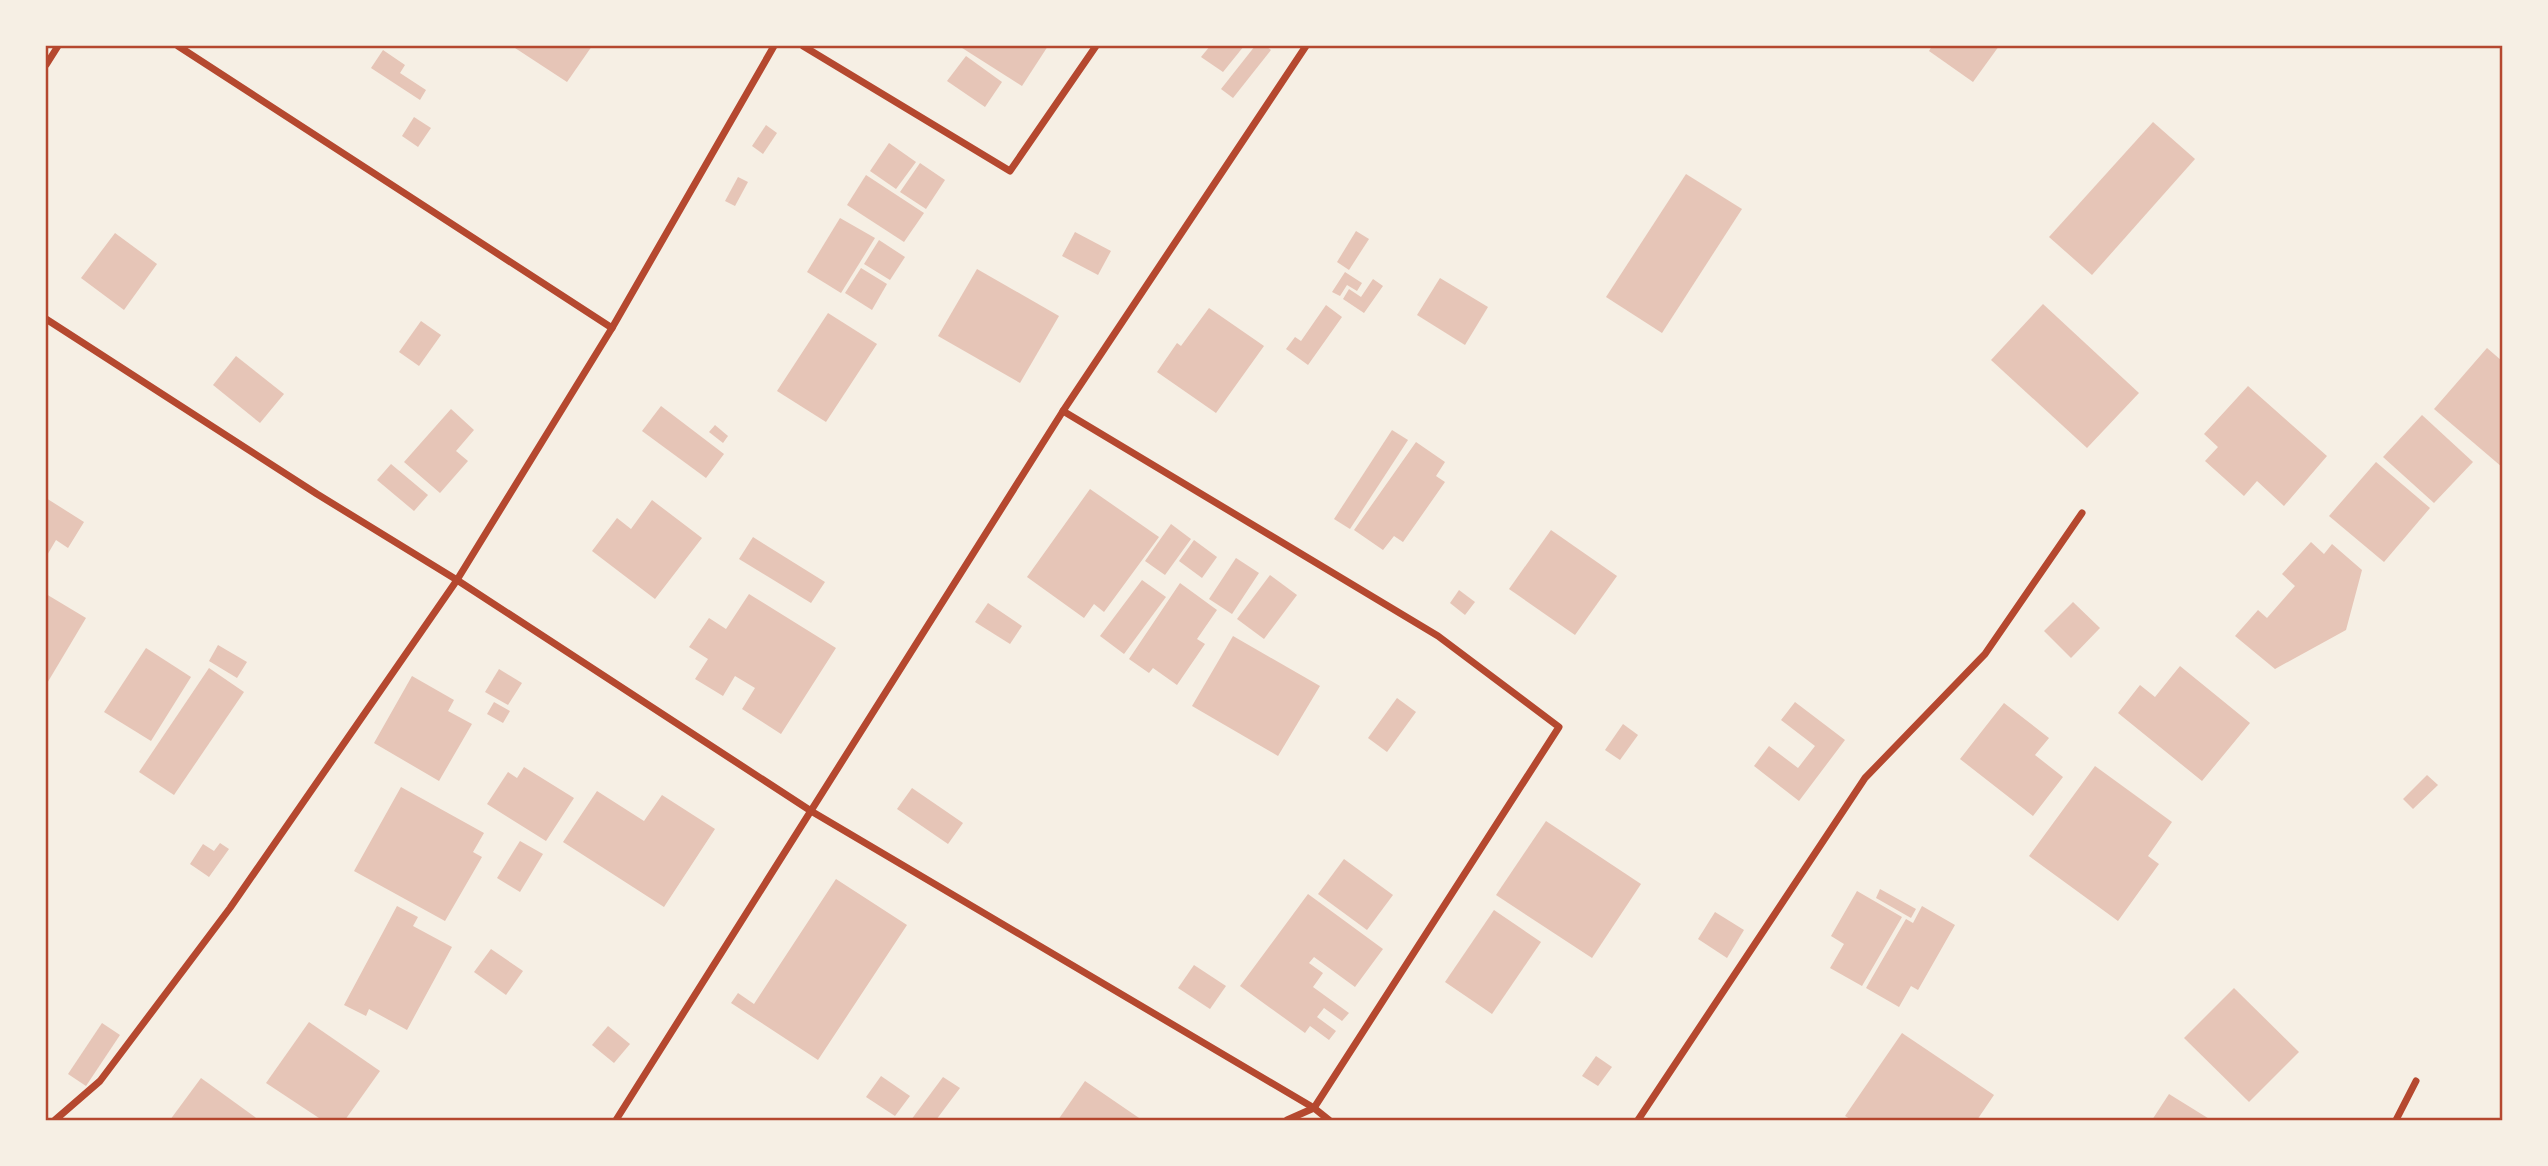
<svg xmlns="http://www.w3.org/2000/svg" width="2548" height="1166" viewBox="0 0 2548 1166" font-family="Bitter,serif">
  <style>
    .building { fill: #e6c5b7 }
    .lines { fill: none; stroke-linecap: round; stroke-linejoin: round }
    .minor { stroke: #b5482f; stroke-width: 7 }
    .neatline { fill: none; stroke: #b5482f; stroke-width: 2.5 }
  </style>
  <rect width="100%" height="100%" fill="#f6efe4"/>
  <!-- building -->
  <g class="building">
    <path d="M 512,46 L 592,46 L 567,82 Z"/>
    <path d="M 959,46 L 1048,46 L 1022,86 Z"/>
    <path d="M 1210,46 L 1244,46 L 1223,72 L 1201,57 Z"/>
    <path d="M 1255,46 L 1266,46 L 1271,50 L 1233,98 L 1221,89 Z"/>
    <path d="M 1932,46 L 1999,46 L 1973,82 L 1929,51 Z"/>
    <path d="M 383,50 L 405,65 L 400,73 L 426,90 L 420,100 L 371,68 Z"/>
    <path d="M 966,56 L 1002,82 L 985,107 L 947,81 Z"/>
    <path d="M 414,117 L 431,128 L 418,147 L 402,136 Z"/>
    <path d="M 2153,122 L 2195,159 L 2092,275 L 2049,237 Z"/>
    <path d="M 766,125 L 777,133 L 763,154 L 752,146 Z"/>
    <path d="M 889,143 L 916,162 L 896,189 L 870,171 Z"/>
    <path d="M 920,163 L 945,180 L 926,209 L 900,192 Z"/>
    <path d="M 1686,174 L 1742,209 L 1662,333 L 1606,297 Z"/>
    <path d="M 866,175 L 924,213 L 904,242 L 847,205 Z"/>
    <path d="M 738,177 L 748,182 L 735,206 L 725,201 Z"/>
    <path d="M 840,218 L 875,238 L 841,293 L 807,272 Z"/>
    <path d="M 1356,231 L 1369,239 L 1349,270 L 1337,262 Z"/>
    <path d="M 1075,232 L 1111,251 L 1098,275 L 1062,256 Z"/>
    <path d="M 115,233 L 157,264 L 124,310 L 81,278 Z"/>
    <path d="M 879,240 L 905,257 L 890,280 L 864,264 Z"/>
    <path d="M 861,268 L 887,284 L 872,310 L 845,293 Z"/>
    <path d="M 977,269 L 1059,316 L 1020,383 L 938,336 Z"/>
    <path d="M 1345,272 L 1362,283 L 1357,291 L 1347,285 L 1340,296 L 1332,292 Z"/>
    <path d="M 1440,278 L 1488,307 L 1465,345 L 1417,315 Z"/>
    <path d="M 1373,279 L 1383,286 L 1364,313 L 1343,299 L 1349,289 L 1361,297 Z"/>
    <path d="M 2043,304 L 2139,393 L 2087,448 L 1991,360 Z"/>
    <path d="M 1326,305 L 1342,317 L 1308,365 L 1286,349 L 1295,337 L 1301,341 Z"/>
    <path d="M 1209,308 L 1264,346 L 1216,413 L 1157,372 L 1177,343 L 1181,346 Z"/>
    <path d="M 828,313 L 877,344 L 826,422 L 777,391 Z"/>
    <path d="M 421,321 L 441,335 L 419,366 L 399,352 Z"/>
    <path d="M 2487,348 L 2502,361 L 2502,467 L 2434,409 Z"/>
    <path d="M 236,356 L 284,394 L 260,423 L 213,385 Z"/>
    <path d="M 2248,386 L 2327,456 L 2284,506 L 2257,481 L 2244,496 L 2205,461 L 2218,447 L 2204,434 Z"/>
    <path d="M 661,406 L 724,454 L 706,478 L 642,431 Z"/>
    <path d="M 451,409 L 474,430 L 456,451 L 468,461 L 440,493 L 404,462 Z"/>
    <path d="M 2422,415 L 2473,462 L 2434,503 L 2383,457 Z"/>
    <path d="M 715,425 L 728,436 L 723,443 L 709,432 Z"/>
    <path d="M 1392,430 L 1408,440 L 1350,529 L 1334,519 Z"/>
    <path d="M 1416,442 L 1445,462 L 1436,476 L 1445,482 L 1403,542 L 1394,536 L 1383,550 L 1354,530 Z"/>
    <path d="M 2376,462 L 2430,508 L 2384,562 L 2329,516 Z"/>
    <path d="M 391,464 L 428,495 L 414,511 L 377,480 Z"/>
    <path d="M 1090,489 L 1159,537 L 1104,612 L 1094,604 L 1084,618 L 1027,577 Z"/>
    <path d="M 46,498 L 84,522 L 68,548 L 56,540 L 46,557 Z"/>
    <path d="M 652,500 L 702,538 L 655,599 L 592,551 L 617,518 L 631,529 Z"/>
    <path d="M 1171,524 L 1191,539 L 1165,575 L 1145,561 Z"/>
    <path d="M 1551,530 L 1617,576 L 1575,635 L 1509,589 Z"/>
    <path d="M 753,537 L 825,582 L 811,603 L 739,559 Z"/>
    <path d="M 1194,540 L 1217,557 L 1202,578 L 1179,561 Z"/>
    <path d="M 2311,542 L 2324,554 L 2332,544 L 2362,570 L 2346,630 L 2275,669 L 2235,636 L 2258,610 L 2267,618 L 2295,586 L 2282,574 Z"/>
    <path d="M 1236,558 L 1259,573 L 1232,614 L 1209,599 Z"/>
    <path d="M 1270,575 L 1297,595 L 1264,639 L 1237,619 Z"/>
    <path d="M 1142,580 L 1166,597 L 1124,654 L 1100,636 Z"/>
    <path d="M 1180,583 L 1217,610 L 1197,639 L 1205,644 L 1177,685 L 1153,668 L 1149,673 L 1129,659 Z"/>
    <path d="M 1459,590 L 1475,602 L 1465,615 L 1450,603 Z"/>
    <path d="M 46,594 L 86,618 L 46,685 Z"/>
    <path d="M 749,594 L 836,648 L 781,734 L 742,709 L 755,688 L 735,676 L 723,696 L 695,679 L 708,659 L 689,647 L 709,618 L 726,629 Z"/>
    <path d="M 2073,602 L 2100,628 L 2071,658 L 2044,631 Z"/>
    <path d="M 988,603 L 1022,626 L 1010,644 L 975,622 Z"/>
    <path d="M 1233,636 L 1320,686 L 1278,756 L 1192,706 Z"/>
    <path d="M 218,645 L 247,662 L 237,678 L 209,661 Z"/>
    <path d="M 146,648 L 191,677 L 151,741 L 104,712 Z"/>
    <path d="M 2180,666 L 2250,723 L 2202,781 L 2118,713 L 2140,685 L 2155,697 Z"/>
    <path d="M 209,668 L 244,692 L 174,795 L 139,772 Z"/>
    <path d="M 499,669 L 522,683 L 508,705 L 485,692 Z"/>
    <path d="M 412,676 L 454,700 L 448,711 L 472,724 L 439,781 L 374,743 Z"/>
    <path d="M 1397,698 L 1416,712 L 1387,752 L 1368,738 Z"/>
    <path d="M 494,702 L 510,711 L 503,723 L 487,714 Z"/>
    <path d="M 1795,702 L 1845,740 L 1799,801 L 1754,766 L 1769,746 L 1798,768 L 1815,746 L 1781,720 Z"/>
    <path d="M 2004,703 L 2049,738 L 2035,755 L 2063,777 L 2033,816 L 1960,759 Z"/>
    <path d="M 1623,724 L 1638,735 L 1620,760 L 1605,750 Z"/>
    <path d="M 2095,766 L 2172,822 L 2148,856 L 2159,864 L 2118,921 L 2029,856 Z"/>
    <path d="M 524,767 L 574,798 L 546,841 L 487,804 L 508,772 L 517,778 Z"/>
    <path d="M 2427,775 L 2438,785 L 2413,809 L 2403,799 Z"/>
    <path d="M 401,787 L 484,833 L 473,852 L 482,857 L 445,921 L 354,871 Z"/>
    <path d="M 912,788 L 963,823 L 948,844 L 897,809 Z"/>
    <path d="M 597,791 L 644,821 L 662,795 L 715,829 L 664,907 L 563,842 Z"/>
    <path d="M 1546,821 L 1641,884 L 1592,958 L 1496,895 Z"/>
    <path d="M 520,841 L 543,854 L 520,892 L 497,878 Z"/>
    <path d="M 220,843 L 229,849 L 209,877 L 190,864 L 203,844 L 214,851 Z"/>
    <path d="M 1344,859 L 1393,895 L 1367,930 L 1318,894 Z"/>
    <path d="M 836,879 L 907,925 L 818,1060 L 731,1003 L 738,993 L 754,1004 Z"/>
    <path d="M 1880,889 L 1916,909 L 1911,918 L 1876,898 Z"/>
    <path d="M 1857,891 L 1902,917 L 1862,986 L 1830,968 L 1844,944 L 1831,936 Z"/>
    <path d="M 1308,894 L 1383,949 L 1355,987 L 1314,957 L 1309,963 L 1323,973 L 1313,987 L 1349,1013 L 1342,1021 L 1324,1008 L 1317,1017 L 1336,1031 L 1329,1040 L 1310,1026 L 1305,1033 L 1240,986 Z"/>
    <path d="M 397,906 L 418,917 L 413,926 L 452,947 L 407,1030 L 369,1009 L 366,1016 L 344,1005 Z"/>
    <path d="M 1922,906 L 1955,925 L 1918,990 L 1911,986 L 1899,1007 L 1866,988 L 1906,919 L 1913,923 Z"/>
    <path d="M 1494,910 L 1541,942 L 1492,1014 L 1445,982 Z"/>
    <path d="M 1715,912 L 1744,930 L 1727,958 L 1698,939 Z"/>
    <path d="M 491,949 L 523,971 L 506,995 L 474,972 Z"/>
    <path d="M 1194,965 L 1226,986 L 1210,1009 L 1178,988 Z"/>
    <path d="M 2234,988 L 2299,1052 L 2249,1102 L 2184,1038 Z"/>
    <path d="M 309,1022 L 380,1071 L 345,1120 L 322,1120 L 266,1083 Z"/>
    <path d="M 102,1023 L 120,1035 L 86,1086 L 68,1074 Z"/>
    <path d="M 608,1026 L 630,1044 L 614,1063 L 592,1045 Z"/>
    <path d="M 1902,1033 L 1994,1095 L 1977,1120 L 1852,1120 L 1845,1116 Z"/>
    <path d="M 1596,1056 L 1612,1067 L 1598,1086 L 1582,1076 Z"/>
    <path d="M 881,1076 L 910,1096 L 895,1116 L 866,1097 Z"/>
    <path d="M 943,1077 L 960,1088 L 936,1120 L 911,1120 Z"/>
    <path d="M 201,1078 L 259,1120 L 170,1120 Z"/>
    <path d="M 1085,1081 L 1142,1120 L 1058,1120 Z"/>
    <path d="M 2169,1094 L 2211,1120 L 2152,1120 Z"/>
  </g>
  <g class="lines">
    <!-- minor -->
    <g class="minor">
      <path d="M 178,46 L 612,328"/>
      <path d="M 803,46 L 1010,171 L 1096,46"/>
      <path d="M 46,65 L 58,46"/>
      <path d="M 46,319 L 317,494 L 457,580 L 811,811 L 1314,1108 L 1329,1120"/>
      <path d="M 1063,411 L 1438,636 L 1559,727 L 1314,1108 L 1287,1120"/>
      <path d="M 55,1120 L 100,1081 L 230,908 L 457,580 L 612,328 L 774,46"/>
      <path d="M 616,1120 L 1063,411 L 1306,46"/>
      <path d="M 1638,1120 L 1865,778 L 1985,654 L 2082,513"/>
      <path d="M 2396,1120 L 2416,1081"/>
    </g>
  </g>
  <!-- border -->
  <rect width="2548" height="1166" fill="none" stroke="#f6efe4" stroke-width="94"/>
  <rect x="47" y="47" width="2454" height="1072" class="neatline"/>
</svg>
